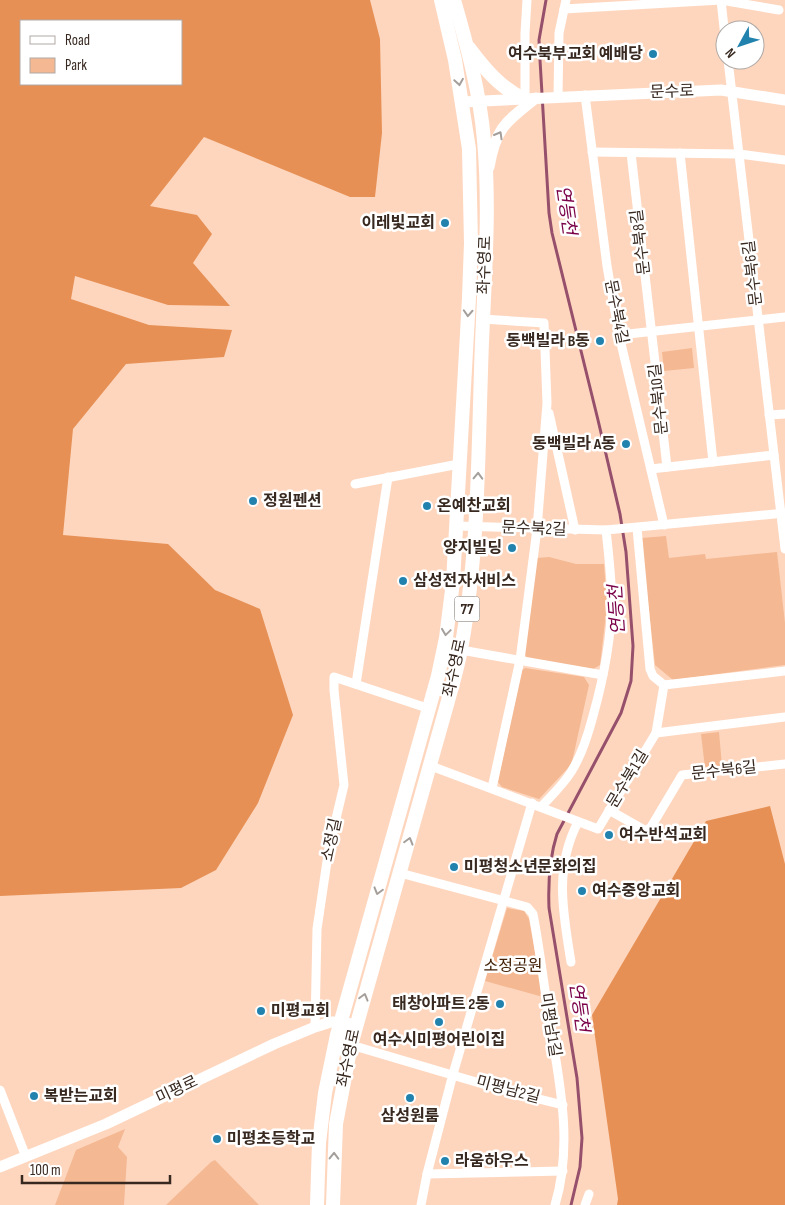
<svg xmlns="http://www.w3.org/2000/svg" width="785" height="1205" viewBox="0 0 785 1205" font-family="'Sofia Sans Condensed','Noto Sans KR',sans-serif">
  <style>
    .green { fill: #f4b892 }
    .forest { fill: #e69055; fill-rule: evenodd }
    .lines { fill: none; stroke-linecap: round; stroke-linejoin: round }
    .stream { stroke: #96506b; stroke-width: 3 }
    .minor { stroke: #fff; stroke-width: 9 }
    .tertiary { stroke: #fff; stroke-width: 11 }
    .primary { stroke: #fff; stroke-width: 14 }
    .oneway { stroke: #a59f9b }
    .poi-dot { fill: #2282ae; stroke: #fff; stroke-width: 2 }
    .labels { text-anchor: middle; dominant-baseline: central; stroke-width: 5; stroke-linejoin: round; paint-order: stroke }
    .shield { fill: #fff; stroke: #746963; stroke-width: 1 }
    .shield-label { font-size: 15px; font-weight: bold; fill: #382920 }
    .poi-label { font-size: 16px; font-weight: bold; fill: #382920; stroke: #fff; text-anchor: start }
    .street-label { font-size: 16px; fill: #382920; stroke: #fff }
    .park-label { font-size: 16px; fill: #412006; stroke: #fff }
    .water-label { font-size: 18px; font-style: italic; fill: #7a0048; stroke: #fff }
  </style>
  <rect width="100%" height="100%" fill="#fed6be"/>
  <!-- green -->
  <g class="green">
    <path d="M 692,348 L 694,368 L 664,371 L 662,352 Z"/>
    <path d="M 666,536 L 669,558 L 705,554 L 706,559 L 777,552 L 785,623 L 785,665 L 673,680 L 655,665 L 641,538 Z"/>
    <path d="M 549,557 L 576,564 L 604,564 L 607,605 L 600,665 L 593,669 L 528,659 L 523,652 L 537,558 Z"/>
    <path d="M 525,668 L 584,677 L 589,685 L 572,762 L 568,768 L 539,799 L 502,787 L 498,782 L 520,672 Z"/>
    <path d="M 719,732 L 722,766 L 705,768 L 701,734 Z"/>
    <path d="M 507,908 L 524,911 L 529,919 L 543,997 L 485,981 Z"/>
    <path d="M 125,1129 L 118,1147 L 127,1157 L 124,1205 L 55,1205 L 76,1150 Z"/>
    <path d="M 215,1160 L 259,1205 L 166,1205 L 211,1162 Z"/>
  </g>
  <!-- forest -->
  <g class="forest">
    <path d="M 0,0 L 370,0 L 380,39 L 382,133 L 375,197 L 350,197 L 204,137 L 150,206 L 197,215 L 212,234 L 193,263 L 230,306 L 168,305 L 75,276 L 71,299 L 149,325 L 232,330 L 224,357 L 126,364 L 73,429 L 63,535 L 168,544 L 215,590 L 260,609 L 293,715 L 258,803 L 216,870 L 181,888 L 0,896 ZM 21,21 L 181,21 L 181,84 L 21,84 Z"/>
    <path d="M 770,806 L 785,864 L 785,1205 L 617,1205 L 618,1199 L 592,1015 L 706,821 Z"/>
  </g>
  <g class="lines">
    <!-- stream -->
    <path class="stream" d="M 546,0 L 539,40 L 540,60 L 549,213 L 552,233 L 598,420 L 620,514 L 626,552 L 633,646 L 631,681 L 621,713 L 557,834 C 549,859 548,883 549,908 L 577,1078 L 582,1138 L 580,1167 L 571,1205"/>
    <!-- minor -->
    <g class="minor">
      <path d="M 721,0 L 725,37"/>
      <path d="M 564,9 L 721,0 L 779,10"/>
      <path d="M 728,60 L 785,549"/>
      <path d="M 585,95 L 607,266 L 619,335 L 664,525"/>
      <path d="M 558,97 L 559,33 L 566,0"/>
      <path d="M 525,99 L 525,33 L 527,0"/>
      <path d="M 592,152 L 739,154 L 785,160"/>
      <path d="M 631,153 L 667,467"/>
      <path d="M 680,153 L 713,462"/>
      <path d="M 482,319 L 544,323 L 547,403 L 537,529 L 520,660 L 492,788"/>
      <path d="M 619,335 L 785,317"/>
      <path d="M 549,413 L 575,530"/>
      <path d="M 769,415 L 785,414"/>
      <path d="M 651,469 L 774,455"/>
      <path d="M 355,484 L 459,464"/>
      <path d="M 457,526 L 606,530 L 785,513"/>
      <path d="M 637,528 L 650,669 L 653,676 L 664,685"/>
      <path d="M 461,650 L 603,675"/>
      <path d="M 356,684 L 388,477"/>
      <path d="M 664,685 L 785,671"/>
      <path d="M 656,733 L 785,717"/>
      <path d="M 431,766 L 598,829 L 656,733 L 664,685"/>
      <path d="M 541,807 C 551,796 563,785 571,772 C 582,755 588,735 593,716 C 605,673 614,628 611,584 C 610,566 608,548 606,530"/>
      <path d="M 609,810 L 646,831 L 651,827 L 682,775 L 785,764"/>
      <path d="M 400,873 L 527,907 L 533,914 C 540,950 544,987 550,1024 C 560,1084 573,1145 555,1205"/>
      <path d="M 571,962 C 563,913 554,868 578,822"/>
      <path d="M 315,1027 L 317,929 L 329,848 L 344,785 L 334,690 L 334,677 L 430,709"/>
      <path d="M 351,1045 L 503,1090 L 563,1105"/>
      <path d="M 0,1090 L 26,1157"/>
      <path d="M 427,1174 L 563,1171"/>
      <path d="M 421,1205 L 427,1174 L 453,1074 L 532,803"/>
      <path d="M 585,1205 L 589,1194"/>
    </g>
    <!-- tertiary -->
    <g class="tertiary">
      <path d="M 462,102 L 721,90 L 785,100"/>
      <path d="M 489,167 C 496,127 506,122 536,98"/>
      <path d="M 0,1167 L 106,1124 L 274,1044 L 315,1027 L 331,1022 L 340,1022 L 356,1025"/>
    </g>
    <!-- primary -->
    <g class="primary">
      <path d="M 469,48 C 484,68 501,89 525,99"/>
      <path d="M 317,1205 L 319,1143 L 325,1093 L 337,1035 L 438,676 L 446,638 L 453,582 L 469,298 L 471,243 L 469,149 L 455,60 L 441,0"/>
      <path d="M 333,1205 L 336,1124 L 351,1045 L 448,701 C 453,683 458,666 461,649 C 478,557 478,464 481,371 C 483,294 491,217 484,140 C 480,93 467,45 454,0"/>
    </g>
  </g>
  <!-- one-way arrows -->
  <defs><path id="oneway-chevron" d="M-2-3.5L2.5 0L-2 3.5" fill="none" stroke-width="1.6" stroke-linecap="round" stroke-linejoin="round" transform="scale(1.25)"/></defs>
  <g class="oneway">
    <use href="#oneway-chevron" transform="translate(459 82) rotate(81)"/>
    <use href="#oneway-chevron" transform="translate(499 135) rotate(-60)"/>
    <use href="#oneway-chevron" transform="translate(468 313) rotate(93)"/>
    <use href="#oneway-chevron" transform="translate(478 476) rotate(-88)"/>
    <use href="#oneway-chevron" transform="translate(446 632) rotate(98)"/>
    <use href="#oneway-chevron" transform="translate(409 841) rotate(-74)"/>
    <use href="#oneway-chevron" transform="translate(378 891) rotate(106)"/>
    <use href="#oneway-chevron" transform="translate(364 997) rotate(-74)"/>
    <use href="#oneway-chevron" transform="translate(334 1156) rotate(-89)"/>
  </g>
  <!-- markers -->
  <g class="poi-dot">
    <circle cx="653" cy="54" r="5"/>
    <circle cx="445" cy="223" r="5"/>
    <circle cx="600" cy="341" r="5"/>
    <circle cx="626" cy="444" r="5"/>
    <circle cx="253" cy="501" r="5"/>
    <circle cx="427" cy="506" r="5"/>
    <circle cx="512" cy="548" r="5"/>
    <circle cx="403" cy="581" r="5"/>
    <circle cx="609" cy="835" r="5"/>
    <circle cx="454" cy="867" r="5"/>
    <circle cx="582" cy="891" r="5"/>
    <circle cx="500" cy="1004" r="5"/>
    <circle cx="261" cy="1011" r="5"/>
    <circle cx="439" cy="1022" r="5"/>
    <circle cx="34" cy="1096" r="5"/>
    <circle cx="410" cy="1098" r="5"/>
    <circle cx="217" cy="1139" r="5"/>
    <circle cx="445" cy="1161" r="5"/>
  </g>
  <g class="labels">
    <!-- shield labels -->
    <rect class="shield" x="454.5" y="596.5" width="25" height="25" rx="4"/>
    <g class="shield-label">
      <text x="467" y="609">77</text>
    </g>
    <!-- poi labels -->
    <g class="poi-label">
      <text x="643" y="54" text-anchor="end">여수북부교회 예배당</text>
      <text x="435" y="223" text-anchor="end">이레빛교회</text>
      <text x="590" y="341" text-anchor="end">동백빌라 B동</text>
      <text x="616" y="444" text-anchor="end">동백빌라 A동</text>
      <text x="263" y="501">정원펜션</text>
      <text x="437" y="506">온예찬교회</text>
      <text x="502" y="548" text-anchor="end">양지빌딩</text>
      <text x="413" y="581">삼성전자서비스</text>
      <text x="619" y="835">여수반석교회</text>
      <text x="464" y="867">미평청소년문화의집</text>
      <text x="592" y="891">여수중앙교회</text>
      <text x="490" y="1004" text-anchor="end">태창아파트 2동</text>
      <text x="271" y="1011">미평교회</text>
      <text x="439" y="1040" text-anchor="middle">여수시미평어린이집</text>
      <text x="44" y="1096">복받는교회</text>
      <text x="410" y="1116" text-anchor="middle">삼성원룸</text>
      <text x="227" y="1139">미평초등학교</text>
      <text x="455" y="1161">라움하우스</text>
    </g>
    <!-- street labels -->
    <g class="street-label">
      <text transform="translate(672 92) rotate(-2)">문수로</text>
      <text transform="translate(641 242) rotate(-97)">문수북8길</text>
      <text transform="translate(485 265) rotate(-88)">좌수영로</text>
      <text transform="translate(753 273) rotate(-97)">문수북6길</text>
      <text transform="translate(616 312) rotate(79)">문수북4길</text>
      <text transform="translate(659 399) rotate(-96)">문수북10길</text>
      <text transform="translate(534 529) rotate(2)">문수북2길</text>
      <text transform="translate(455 668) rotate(-78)">좌수영로</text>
      <text transform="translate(724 771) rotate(-6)">문수북6길</text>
      <text transform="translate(628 779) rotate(-59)">문수북1길</text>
      <text transform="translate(332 840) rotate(-78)">소정길</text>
      <text transform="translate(550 1025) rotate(81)">미평남1길</text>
      <text transform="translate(349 1058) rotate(-78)">좌수영로</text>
      <text transform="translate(177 1090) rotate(-25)">미평로</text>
      <text transform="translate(508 1090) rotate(15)">미평남2길</text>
    </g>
    <!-- park labels -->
    <g class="park-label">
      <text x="513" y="966">소정공원</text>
    </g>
    <!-- water labels -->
    <g class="water-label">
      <text transform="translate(566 210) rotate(82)">연등천</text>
      <text transform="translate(617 610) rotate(-94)">연등천</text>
      <text transform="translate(579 1007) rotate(82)">연등천</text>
    </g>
  </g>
  <!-- legend -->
  <rect x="20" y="20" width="162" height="65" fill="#ffffff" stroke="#afa9a6"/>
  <rect x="30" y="36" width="25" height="8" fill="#ffffff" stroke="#afa9a6"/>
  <text x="65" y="45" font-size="15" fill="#382920">Road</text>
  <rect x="30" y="58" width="25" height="15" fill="#f4b892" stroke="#afa9a6"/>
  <text x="65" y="70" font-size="15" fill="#382920">Park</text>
  <!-- north arrow -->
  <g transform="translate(740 45) rotate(230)"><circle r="24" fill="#ffffff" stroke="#afa9a6"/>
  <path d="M0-4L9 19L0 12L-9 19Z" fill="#2282ae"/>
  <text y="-8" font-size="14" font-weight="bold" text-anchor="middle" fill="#382920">N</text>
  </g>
  <!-- scale -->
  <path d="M22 1175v8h148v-8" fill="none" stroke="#382920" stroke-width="2.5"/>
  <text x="30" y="1175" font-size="15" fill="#382920" stroke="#ffffff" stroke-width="4" paint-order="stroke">100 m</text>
</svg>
